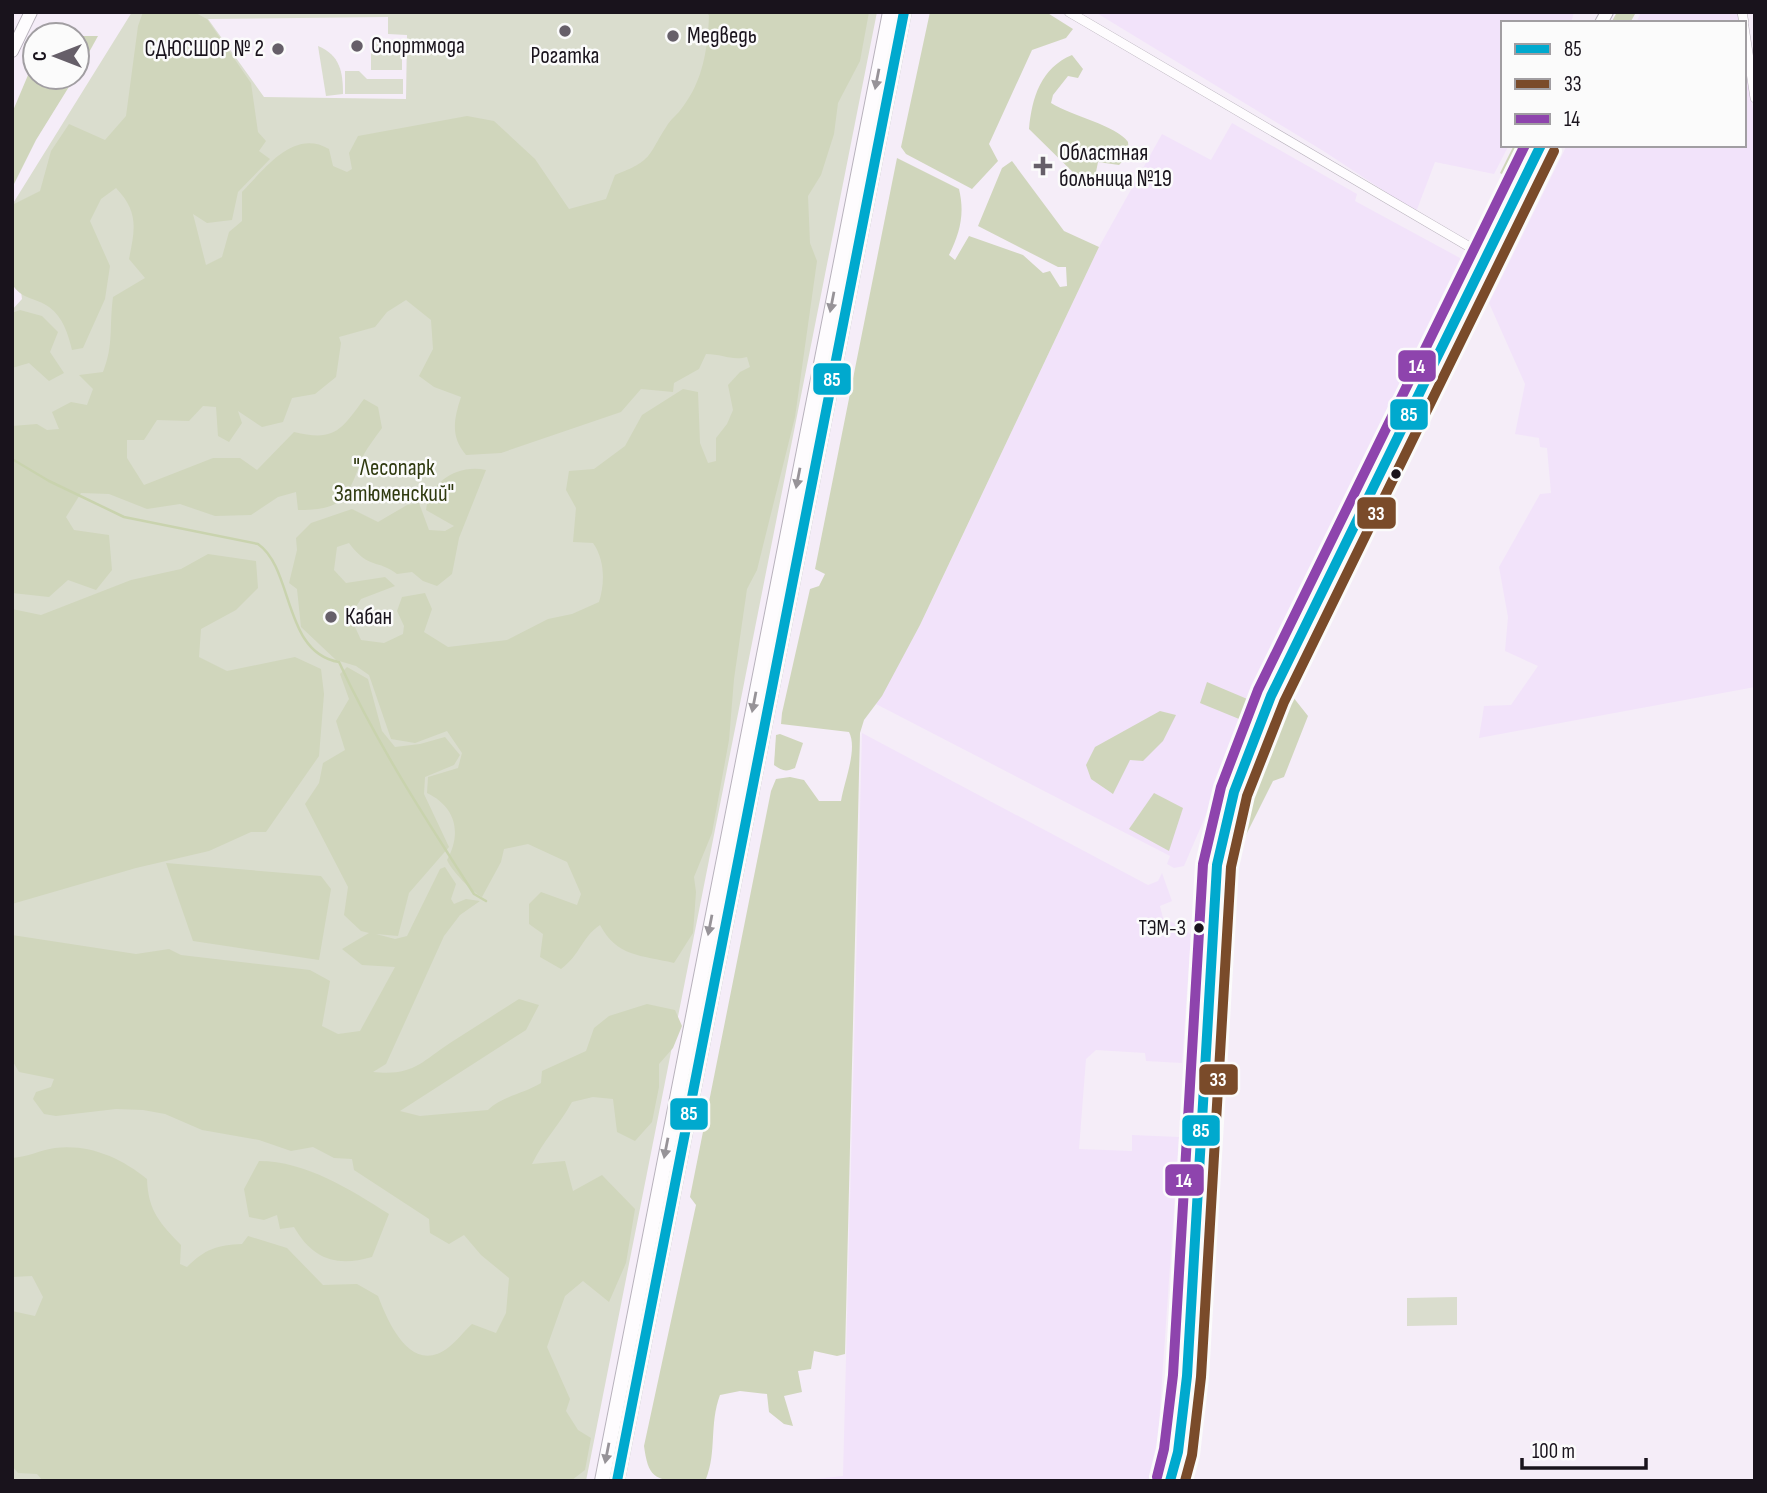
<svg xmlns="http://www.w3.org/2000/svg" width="1767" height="1493" viewBox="0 0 1767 1493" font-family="'Sofia Sans Condensed',sans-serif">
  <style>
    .built { fill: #f2e3fa }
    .green { fill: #daddce; fill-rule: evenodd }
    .forest { fill: #d0d6bc }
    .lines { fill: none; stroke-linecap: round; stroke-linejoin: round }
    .stream { stroke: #c9d3ae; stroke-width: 2.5 }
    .street-casing { stroke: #b8b2bc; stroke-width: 10 }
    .secondary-casing { stroke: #b8b2bc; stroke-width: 14 }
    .primary-casing { stroke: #b8b2bc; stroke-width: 16 }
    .street { stroke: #fefcfe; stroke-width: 9 }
    .secondary { stroke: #fefcfe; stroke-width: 12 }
    .primary { stroke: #fefcfe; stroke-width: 14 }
    .bus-1-casing { stroke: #fbfbfb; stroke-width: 16 }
    .bus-2-casing { stroke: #fbfbfb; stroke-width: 16 }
    .bus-3-casing { stroke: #fbfbfb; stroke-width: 16 }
    .bus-1 { stroke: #00a9ce; stroke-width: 10 }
    .bus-2 { stroke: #7a4b2a; stroke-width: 10 }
    .bus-3 { stroke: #8e44ad; stroke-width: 10 }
    .oneway { fill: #979398 }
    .poi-dot { fill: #665f69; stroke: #fbfbfb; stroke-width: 2.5 }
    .bus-dot { fill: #19131c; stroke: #fbfbfb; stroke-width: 2.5 }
    .labels { text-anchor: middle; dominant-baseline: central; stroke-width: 5; stroke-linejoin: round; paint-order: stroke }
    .bus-label { font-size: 21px; fill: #19131c; stroke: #fbfbfb; text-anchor: end }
    .poi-label { font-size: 23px; fill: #19131c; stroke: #fbfbfb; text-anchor: start }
    .park-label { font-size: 23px; fill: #2f3a0f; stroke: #fbfbfb }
    .line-badge { stroke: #fbfbfb; stroke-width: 2.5 }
    .badge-label { font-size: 19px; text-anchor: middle; font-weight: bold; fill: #fff }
  </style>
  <rect width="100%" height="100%" fill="#f5edf8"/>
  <!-- built -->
  <g class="built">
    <path d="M 1095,12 L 1574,12 L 1571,23 L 1503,23 L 1503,145 L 1509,145 L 1494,174 L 1435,162 L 1416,212 L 1325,152 Z"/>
    <path d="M 1641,12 L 1738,12 L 1740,23 L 1636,23 Z"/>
    <path d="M 1744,53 L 1755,123 L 1755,687 L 1479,738 L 1484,706 L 1511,705 L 1538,666 L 1505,651 L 1508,617 L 1499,567 L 1540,494 L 1551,493 L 1547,448 L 1540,447 L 1539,438 L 1515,434 L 1525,384 L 1489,303 L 1567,145 L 1744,145 Z"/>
    <path d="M 1232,123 L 1357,194 L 1355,201 L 1471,264 L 1261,687 L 1184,866 L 1174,868 L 1167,864 L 1170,856 L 876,704 L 920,625 L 1099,247 L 1162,134 L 1211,160 Z"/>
    <path d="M 862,733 L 1148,885 L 1158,881 L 1162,873 L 1172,901 L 1160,906 L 1163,918 L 1184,928 L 1191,935 L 1182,1063 L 1146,1061 L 1145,1053 L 1096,1050 L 1086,1059 L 1079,1149 L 1132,1151 L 1132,1135 L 1179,1137 L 1155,1481 L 796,1481 L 843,1476 Z"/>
  </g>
  <!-- green -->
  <g class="green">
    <path d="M 132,12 L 877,12 L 586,1481 L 12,1481 L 12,310 L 22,299 L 20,284 L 12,276 L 12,205 ZM 388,17 L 388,34 L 407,35 L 406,99 L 264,97 L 208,19 Z"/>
    <rect x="371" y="42" width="31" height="28"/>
    <path d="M 318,46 C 340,55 343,72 343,94 L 326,96 Z"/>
    <path d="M 359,71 L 367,79 L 403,79 L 403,94 L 345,94 L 345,71 Z"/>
    <path d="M 1457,1297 L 1457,1325 L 1407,1326 L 1407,1298 Z"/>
  </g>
  <!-- forest -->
  <g class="forest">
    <path d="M 143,12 L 194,12 L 207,19 L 251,83 L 258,132 L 266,141 L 259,151 L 270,159 L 238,192 L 232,220 L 207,223 L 193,214 L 206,265 L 222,257 L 229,232 L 242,221 L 242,192 C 264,170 293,128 329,149 L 333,166 L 347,172 L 352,169 L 349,153 L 358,136 L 467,116 L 494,121 L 535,159 L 569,209 L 606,199 L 615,175 C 654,160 647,156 668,124 C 672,118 678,114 682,108 C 703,81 708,48 709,15 L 705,12 L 869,12 L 860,61 L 838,103 L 834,134 L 821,175 L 808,196 L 810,243 L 817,261 L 795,417 L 757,570 L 747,589 L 734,679 L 729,740 L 712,833 L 694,877 L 696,892 L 693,933 L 674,963 C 641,955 617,957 600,925 C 581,938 581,954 561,969 L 540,957 L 543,934 L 529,924 L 529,904 L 541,892 L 577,905 L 581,894 L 567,862 L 528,844 L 504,849 L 501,862 L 482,897 C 472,892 451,870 447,860 C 462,833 456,807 427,793 L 428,777 L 458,768 L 462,753 L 447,731 L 415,743 L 391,739 L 369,675 L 356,666 L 336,660 L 301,627 L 297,589 L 289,583 L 297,550 L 296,538 L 311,523 L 352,509 L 378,522 L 407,505 L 419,503 L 429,530 L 445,531 L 454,526 L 426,510 C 430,481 458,464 486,470 L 459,538 L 452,574 L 437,586 L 423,581 L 412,572 L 397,574 C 378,559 369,570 349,543 L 337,547 L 334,570 L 346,583 L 385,577 L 395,586 L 361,599 L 350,616 L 361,640 L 384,643 L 403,634 L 404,626 L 397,611 L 402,597 L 425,593 L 432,609 L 424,632 L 448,647 L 507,640 L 548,619 L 572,614 L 599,602 C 605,583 605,560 593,543 L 573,542 L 576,508 L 566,490 L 569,471 L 594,469 L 625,446 L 642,415 L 683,389 L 698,392 L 700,443 L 708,463 L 716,461 L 716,438 L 727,424 L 733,410 L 728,385 L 740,372 L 750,367 L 747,357 C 732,361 722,354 706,354 L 699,369 L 674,383 L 673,392 L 641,389 L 621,412 L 501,453 L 466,455 C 450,436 454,419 461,397 L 434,387 L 419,376 L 433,349 L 431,320 L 406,300 L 387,312 L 375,327 L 339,337 L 341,343 L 336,377 L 315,394 L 292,398 L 283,422 L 262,427 L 238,411 L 242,423 L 229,442 L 218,436 L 216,407 L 203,406 L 189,421 L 157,420 L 144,440 L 127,440 L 127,458 L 144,485 L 213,458 L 240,458 L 257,470 L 294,432 C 335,442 341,430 364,399 L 378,407 L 382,428 C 375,438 365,450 361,461 C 347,499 343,510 298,510 L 296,492 L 278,497 L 251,515 L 215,516 L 180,504 L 147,509 L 109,494 L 81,493 L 66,517 L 74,530 L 109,535 L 112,570 L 96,590 L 68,580 L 49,597 L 12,593 L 12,426 L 37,424 L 47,430 L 59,429 L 52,412 L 71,402 L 87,405 L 93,389 L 79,375 L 103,372 C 114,344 109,327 113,297 L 145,278 L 129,259 C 135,229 139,212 116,188 L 101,199 L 90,221 L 110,266 L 105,299 L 83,348 L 72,350 C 68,334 63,317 49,307 C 35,297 22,300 12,284 L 12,205 L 40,191 L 51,151 L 69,124 L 105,140 L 126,116 L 138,26 Z"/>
    <path d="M 930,12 L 1046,12 L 1073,29 L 1066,38 L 1032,50 L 989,144 L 998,161 L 972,189 L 906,154 L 901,147 Z"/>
    <path d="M 1617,12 L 1635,14 L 1630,23 L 1611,23 Z"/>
    <path d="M 77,36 L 98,36 L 77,74 Z"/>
    <path d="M 1072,55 L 1083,69 L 1078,78 L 1068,76 L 1053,95 L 1051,103 C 1070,115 1117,126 1128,142 L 1129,154 L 1119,165 L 1098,162 L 1095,177 L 1086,185 L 1029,129 C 1032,97 1041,68 1072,55 Z"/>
    <path d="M 35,67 L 35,77 L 75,77 L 36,140 L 12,188 L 12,113 L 31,68 Z"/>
    <path d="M 1514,145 L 1532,145 L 1514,181 L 1500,173 Z"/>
    <path d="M 897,158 L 959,189 C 965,214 960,233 949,255 L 955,260 L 969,236 L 1023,255 L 1043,273 L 1050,271 L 1060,287 L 1067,286 L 1066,267 L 1058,267 L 978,226 L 1002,168 L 1012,161 L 1064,231 L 1099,247 L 920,625 L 882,696 L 864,720 L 860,733 L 845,1354 L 837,1356 L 814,1351 L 811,1369 L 798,1371 L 802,1392 L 784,1396 L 793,1426 L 784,1424 L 769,1412 L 767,1394 L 740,1391 L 720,1395 C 709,1425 717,1452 706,1479 C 699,1482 691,1481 684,1481 C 654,1481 648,1476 644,1446 L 696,1205 L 690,1197 L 771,791 L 776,779 L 790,777 L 804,780 L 819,801 L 841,801 C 844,782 858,749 849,732 L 781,724 L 782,713 L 810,589 L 819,586 L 825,574 L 815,569 Z"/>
    <path d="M 20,310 L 42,316 L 58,332 L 50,352 L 64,373 L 49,381 L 29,363 L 12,368 L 12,313 Z"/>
    <path d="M 208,554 L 256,561 L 258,588 L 236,610 L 201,629 L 199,657 L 227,671 L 295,657 L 321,669 L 324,694 L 319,756 L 266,832 L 251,832 L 209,851 L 136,868 L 12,904 L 12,609 L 41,615 L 131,580 L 181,569 Z"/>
    <path d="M 347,667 L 368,679 L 382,731 L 395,747 L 420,744 L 445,737 L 460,755 L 454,765 L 425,777 L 424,794 L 449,847 L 409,893 L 398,936 L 376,934 L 395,939 L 407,936 L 440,869 L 445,867 L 456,884 L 451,899 L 454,904 L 466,899 L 480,901 L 460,915 L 444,936 L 386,1064 L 373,1072 C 413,1076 420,1063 450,1043 C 473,1028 496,1014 519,999 L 539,1005 L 526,1030 L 400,1111 L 420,1116 L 488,1110 C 500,1097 523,1094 541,1083 L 542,1071 L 586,1051 L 594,1028 L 609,1016 L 647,1004 L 675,1010 L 682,1026 L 673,1048 L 659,1064 L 659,1087 L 652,1122 L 635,1141 L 617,1132 L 613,1099 L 593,1097 L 572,1102 C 560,1124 543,1141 532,1164 L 565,1161 L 573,1191 L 602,1175 L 635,1209 L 626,1263 L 609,1302 L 583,1281 L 565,1296 L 547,1347 L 570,1399 L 566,1411 L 578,1430 L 591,1438 L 585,1470 L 572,1480 L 553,1481 L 43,1481 L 37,1474 L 18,1473 L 12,1466 L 12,1311 L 35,1316 L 43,1297 L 32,1276 L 12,1277 L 12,1158 C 28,1157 40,1150 55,1148 C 90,1144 121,1158 147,1179 C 148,1211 160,1223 181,1245 L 180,1264 L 187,1267 C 205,1249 217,1245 242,1244 L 248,1236 L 287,1248 L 323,1285 L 357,1284 L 378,1296 C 388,1322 411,1377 449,1347 C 457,1341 464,1331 472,1324 L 496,1333 L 506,1313 L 509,1278 L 481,1255 L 464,1235 L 449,1244 L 430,1233 L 429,1219 L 354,1170 L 352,1159 L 334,1158 L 313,1147 L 291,1151 L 259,1140 L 202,1130 L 165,1114 L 143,1110 L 116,1109 L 56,1116 L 44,1114 L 33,1099 L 36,1092 L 51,1087 L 54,1079 L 19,1072 L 12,1060 L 12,935 L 136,954 L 169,949 L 181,955 L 310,970 L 330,981 L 322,1026 L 338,1034 L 360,1031 L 395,967 L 362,965 L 342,949 L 369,933 L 361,931 L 344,915 L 348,887 L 305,804 L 319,783 L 323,763 L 345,750 L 336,721 L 349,699 L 340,674 Z"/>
    <path d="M 1207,682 L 1252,701 L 1244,721 L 1200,703 Z"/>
    <path d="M 1293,697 L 1308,716 L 1284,777 L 1273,781 L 1243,841 L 1257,778 Z"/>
    <path d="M 1160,711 L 1176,715 L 1163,741 L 1143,761 L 1130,760 L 1113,794 L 1091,779 L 1086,765 L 1095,747 Z"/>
    <path d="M 780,734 L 803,743 L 795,768 C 786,772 782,771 774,765 L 776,735 Z"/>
    <path d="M 1154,793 L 1183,808 L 1169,851 L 1129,829 Z"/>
    <path d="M 166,863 L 321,876 L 331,889 L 319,960 L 193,941 Z"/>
    <path d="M 259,1161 C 306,1161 351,1190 389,1214 L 372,1257 C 337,1267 313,1260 294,1227 L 280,1229 L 277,1215 L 264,1220 L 249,1217 L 244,1189 Z"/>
  </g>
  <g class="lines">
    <!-- stream -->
    <path class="stream" d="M 12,459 L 49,481 L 124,517 L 258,544 C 294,569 283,653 339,662 C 377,744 425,818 474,894 L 486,901"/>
    <!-- street casing -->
    <g class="street-casing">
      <g id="street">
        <path d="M 1069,12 L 1485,256"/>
        <path d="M 1742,12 L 1744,23"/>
        <path d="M 1744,27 L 1755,98"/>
      </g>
    </g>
    <!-- secondary casing -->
    <g class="secondary-casing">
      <g id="secondary">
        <path d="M 1601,23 L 1607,12"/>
        <path d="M 12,51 L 31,12"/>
        <path d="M 1170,1481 L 1178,1452 L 1187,1376 L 1217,865 L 1234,792 L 1271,696 L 1541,145"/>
      </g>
    </g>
    <!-- primary casing -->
    <g class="primary-casing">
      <g id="primary">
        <path d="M 602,1481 L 890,12"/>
        <path d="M 617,1481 L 904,12"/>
      </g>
    </g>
    <!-- street -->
    <use href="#street" class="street"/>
    <!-- secondary -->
    <use href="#secondary" class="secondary"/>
    <!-- primary -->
    <use href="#primary" class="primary"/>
    <!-- bus-1 casing -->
    <g class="bus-1-casing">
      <g id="bus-1">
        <path d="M 617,1481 L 904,12"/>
        <path d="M 1170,1481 L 1178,1452 L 1187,1376 L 1217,865 L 1234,792 L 1271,696 L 1541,145"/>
      </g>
    </g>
    <!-- bus-2 casing -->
    <g class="bus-2-casing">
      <path id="bus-2" d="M 1185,1481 L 1192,1455 L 1201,1377 L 1231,867 L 1247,796 L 1284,702 L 1554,151"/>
    </g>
    <!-- bus-3 casing -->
    <g class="bus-3-casing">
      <path id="bus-3" d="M 1157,1477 L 1164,1449 L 1173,1375 L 1203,864 L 1221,787 L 1258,690 L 1525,145"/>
    </g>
    <!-- bus-1 -->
    <use href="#bus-1" class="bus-1"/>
    <!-- bus-2 -->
    <use href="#bus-2" class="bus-2"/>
    <!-- bus-3 -->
    <use href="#bus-3" class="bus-3"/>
  </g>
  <!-- one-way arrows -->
  <defs><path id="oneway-solid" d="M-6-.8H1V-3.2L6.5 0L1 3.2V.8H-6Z" transform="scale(1.75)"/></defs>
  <g class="oneway">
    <use href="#oneway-solid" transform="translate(877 79) rotate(101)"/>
    <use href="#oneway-solid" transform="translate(832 302) rotate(101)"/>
    <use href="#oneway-solid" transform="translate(798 478) rotate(101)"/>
    <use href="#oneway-solid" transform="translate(754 702) rotate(101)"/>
    <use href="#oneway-solid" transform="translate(710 925) rotate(101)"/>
    <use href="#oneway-solid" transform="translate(666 1148) rotate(101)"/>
    <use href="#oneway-solid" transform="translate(607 1453) rotate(101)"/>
  </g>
  <!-- markers -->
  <g class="poi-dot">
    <circle cx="565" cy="31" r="7"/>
    <circle cx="673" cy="36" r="7"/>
    <circle cx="357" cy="46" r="7"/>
    <circle cx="278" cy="49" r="7"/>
    <path d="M1039.5 155.5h7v7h7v7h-7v7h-7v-7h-7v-7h7z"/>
    <circle cx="331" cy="617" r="7"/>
  </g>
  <g class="bus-dot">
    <circle cx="1396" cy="474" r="6"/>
    <circle cx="1199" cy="928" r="6"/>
  </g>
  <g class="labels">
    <!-- bus labels -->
    <g class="bus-label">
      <text x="1186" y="928">ТЭМ-З</text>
    </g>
    <!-- poi labels -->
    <g class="poi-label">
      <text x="687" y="36">Медведь</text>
      <text x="371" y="46">Спортмода</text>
      <text x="264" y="49" text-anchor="end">СДЮСШОР № 2</text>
      <text x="565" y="56" text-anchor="middle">Рогатка</text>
      <text x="1059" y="153">Областная<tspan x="1059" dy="26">больница №19</tspan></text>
      <text x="345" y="617">Кабан</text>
    </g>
    <!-- park labels -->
    <g class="park-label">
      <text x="394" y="468">"Лесопарк<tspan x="394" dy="26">Затюменский"</tspan></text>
    </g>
  </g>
  <g class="line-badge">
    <rect x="1397" y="349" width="40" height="34" rx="7" fill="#8e44ad"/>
    <rect x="812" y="362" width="40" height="34" rx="7" fill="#00a9ce"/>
    <rect x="1389" y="398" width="40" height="33" rx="7" fill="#00a9ce"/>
    <rect x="1356" y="496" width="41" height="34" rx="7" fill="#7a4b2a"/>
    <rect x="1198" y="1063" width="41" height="33" rx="7" fill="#7a4b2a"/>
    <rect x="669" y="1097" width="40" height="34" rx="7" fill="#00a9ce"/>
    <rect x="1181" y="1114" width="40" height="33" rx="7" fill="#00a9ce"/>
    <rect x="1164" y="1163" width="41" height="34" rx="7" fill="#8e44ad"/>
  </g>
  <g class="badge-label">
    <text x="1417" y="373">14</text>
    <text x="832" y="386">85</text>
    <text x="1409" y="421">85</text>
    <text x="1376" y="520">33</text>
    <text x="1218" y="1086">33</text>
    <text x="689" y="1120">85</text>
    <text x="1201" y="1137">85</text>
    <text x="1184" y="1187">14</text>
  </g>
  <!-- border -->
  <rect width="1767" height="1493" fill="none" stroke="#19131c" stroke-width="28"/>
  <!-- legend -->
  <rect x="1501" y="21" width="245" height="126" fill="#fbfbfb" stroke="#a19ea2" stroke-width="2"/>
  <rect x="1515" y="44" width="35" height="10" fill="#00a9ce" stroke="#a19ea2" stroke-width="2"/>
  <text x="1564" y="56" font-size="21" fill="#19131c">85</text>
  <rect x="1515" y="79" width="35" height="10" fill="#7a4b2a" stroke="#a19ea2" stroke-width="2"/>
  <text x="1564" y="91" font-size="21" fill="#19131c">33</text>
  <rect x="1515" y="114" width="35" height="10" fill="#8e44ad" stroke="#a19ea2" stroke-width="2"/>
  <text x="1564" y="126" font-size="21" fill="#19131c">14</text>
  <!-- north arrow -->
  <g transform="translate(56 56) rotate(270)"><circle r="33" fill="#fbfbfb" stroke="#a19ea2" stroke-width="2"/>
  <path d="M0-5L12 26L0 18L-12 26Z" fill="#665f69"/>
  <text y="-10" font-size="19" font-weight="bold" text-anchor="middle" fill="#19131c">С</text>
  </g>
  <!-- scale -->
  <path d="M1522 1458v10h124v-10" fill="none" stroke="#19131c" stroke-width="3.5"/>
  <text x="1532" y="1458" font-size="21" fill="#19131c" stroke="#fbfbfb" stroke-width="5" paint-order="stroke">100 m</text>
</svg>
